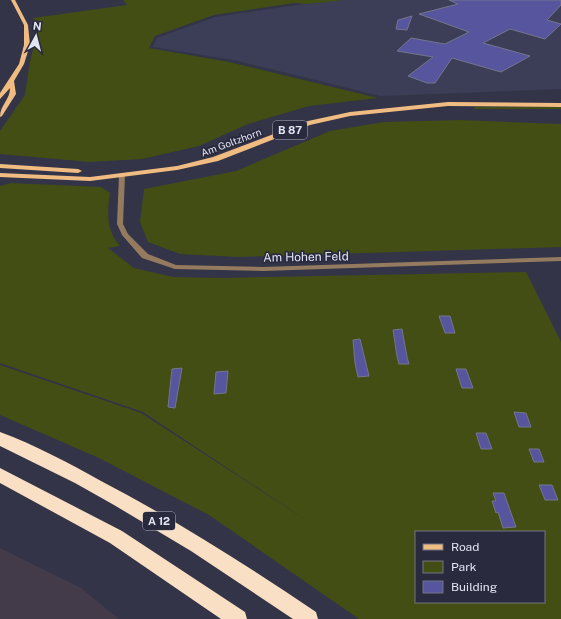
<svg xmlns="http://www.w3.org/2000/svg" width="561" height="619" viewBox="0 0 561 619" font-family="'Public Sans',sans-serif">
  <style>
    .built { fill: #3c3e57 }
    .industrial { fill: #433a4a }
    .green { fill: #424e14; fill-rule: evenodd }
    .building { fill: #56559e; stroke: #74768c }
    .lines { fill: none; stroke-linecap: round; stroke-linejoin: round }
    .minor { fill: #947a5e; fill-rule: evenodd }
    .primary { fill: #f1bc81; fill-rule: evenodd }
    .motorway { fill: #f9dfc4; fill-rule: evenodd }
    .labels { text-anchor: middle; dominant-baseline: central; stroke-width: 3.5; stroke-linejoin: round; paint-order: stroke }
    .far-street-label { font-size: 10px; fill: #e3e4f1; stroke: #292a3d }
    .shield { fill: #292a3d; stroke: #abacbb; stroke-width: 1 }
    .shield-label { font-size: 11px; font-weight: bold; fill: #e3e4f1 }
    .street-label { font-size: 12px; fill: #e3e4f1; stroke: #292a3d }
  </style>
  <rect width="100%" height="100%" fill="#333448"/>
  <!-- built -->
  <path class="built" d="M 332,0 L 561,0 L 561,89 L 380,96 L 234,60 L 153,47 L 157,38 L 215,17 Z"/>
  <!-- industrial -->
  <path class="industrial" d="M 0,548 L 81,588 L 119,619 L 0,619 Z"/>
  <!-- green -->
  <g class="green">
    <path d="M 123,0 L 345,0 L 307,4 L 294,3 L 214,15 L 155,36 L 149,48 L 229,62 L 378,98 L 309,106 L 248,124 L 199,146 L 142,159 L 90,162 L 0,154 L 0,131 L 25,95 L 30,61 L 37,35 L 33,18 L 127,5 Z"/>
    <path d="M 474,107 L 561,107 L 561,109 L 475,109 Z"/>
    <path d="M 460,120 L 561,124 L 561,247 L 237,257 L 180,254 L 148,242 L 140,222 L 144,189 L 236,171 L 330,131 L 384,122 Z"/>
    <path d="M 11,183 L 101,187 L 110,193 C 107,213 106,230 120,246 L 108,248 L 134,268 L 173,277 L 221,278 L 526,272 L 561,342 L 561,619 L 359,619 L 209,515 L 99,458 L 0,415 L 0,365 L 141,413 L 309,522 L 143,412 L 0,363 L 0,186 ZM 416,532 L 544,532 L 544,602 L 416,602 Z"/>
  </g>
  <!-- building -->
  <g class="building">
    <path d="M 449,0 L 561,0 L 561,5 L 547,20 L 561,24 L 545,39 L 510,29 L 483,43 L 530,56 L 501,72 L 452,58 L 435,83 L 427,83 L 408,76 L 433,57 L 397,51 L 411,38 L 445,44 L 469,32 L 419,14 L 458,4 Z"/>
    <path d="M 412,16 L 407,30 L 396,29 L 398,20 Z"/>
    <path d="M 439,316 L 450,316 L 455,333 L 445,333 Z"/>
    <path d="M 402,329 L 407,357 L 409,364 L 399,364 L 397,356 L 393,330 Z"/>
    <path d="M 360,339 L 369,376 L 358,377 L 355,363 L 353,340 Z"/>
    <path d="M 182,368 L 175,408 L 168,407 L 172,369 Z"/>
    <path d="M 456,369 L 466,369 L 473,388 L 462,388 Z"/>
    <path d="M 228,371 L 226,393 L 214,394 L 216,372 Z"/>
    <path d="M 514,412 L 526,413 L 531,427 L 519,427 Z"/>
    <path d="M 476,433 L 486,433 L 492,449 L 481,449 Z"/>
    <path d="M 529,449 L 539,449 L 544,462 L 534,462 Z"/>
    <path d="M 539,485 L 552,485 L 558,500 L 545,500 Z"/>
    <path d="M 493,493 L 504,493 L 516,527 L 503,528 L 498,512 L 496,513 L 492,501 L 496,501 Z"/>
  </g>
  <g class="lines">
    <!-- minor -->
    <path class="minor" d="M 122,173 L 125,175 L 123,224 L 128,234 L 148,254 L 176,265 L 263,267 L 561,257 L 561,261 L 263,271 L 175,269 L 142,258 L 122,235 L 117,224 L 119,175 Z"/>
    <!-- primary -->
    <g class="primary">
      <path d="M 11,0 L 15,0 L 28,25 L 30,45 L 24,64 L 14,81 L 16,94 L 2,116 L 0,117 C 0,105 10,100 10,88 L 0,99 L 0,93 L 19,64 L 24,45 L 24,25 Z"/>
      <path d="M 448,102 L 561,103 L 561,107 L 448,106 L 350,116 L 310,125 L 218,161 L 177,170 L 90,181 L 0,177 L 0,173 L 90,177 L 177,166 L 213,157 L 308,121 L 350,112 Z"/>
      <path d="M 0,164 L 78,169 L 82,171 L 78,173 L 0,168 Z"/>
    </g>
    <!-- motorway -->
    <g class="motorway">
      <path d="M 0,432 C 35,445 69,463 101,481 C 176,520 246,565 316,612 L 318,619 L 293,619 L 191,551 L 114,505 L 75,483 L 0,446 Z"/>
      <path d="M 0,468 L 122,531 L 245,612 L 247,619 L 221,619 L 110,543 L 0,483 Z"/>
    </g>
  </g>
  <g class="labels">
    <!-- far-street labels -->
    <g class="far-street-label">
      <text transform="translate(231 142) rotate(-20)">Am Goltzhorn</text>
    </g>
    <!-- shield labels -->
    <g class="shield">
      <rect x="273" y="121" width="34" height="18" rx="3"/>
      <rect x="143" y="512" width="32" height="18" rx="3"/>
    </g>
    <g class="shield-label">
      <text x="290" y="130">B 87</text>
      <text x="159" y="521">A 12</text>
    </g>
    <!-- street labels -->
    <g class="street-label">
      <text transform="translate(306 257) rotate(-1)">Am Hohen Feld</text>
    </g>
  </g>
  <!-- legend -->
  <rect x="415" y="531" width="130" height="72" fill="#292a3d" stroke="#737485"/>
  <rect x="423" y="544" width="20" height="6" fill="#f1bc81" stroke="#737485"/>
  <text x="451" y="551" font-size="12" fill="#e3e4f1">Road</text>
  <rect x="423" y="561" width="20" height="12" fill="#424e14" stroke="#737485"/>
  <text x="451" y="571" font-size="12" fill="#e3e4f1">Park</text>
  <rect x="423" y="581" width="20" height="12" fill="#56559e" stroke="#737485"/>
  <text x="451" y="591" font-size="12" fill="#e3e4f1">Building</text>
  <!-- north arrow -->
  <g transform="translate(36 36) rotate(7)" stroke="#292a3d" stroke-width="3" paint-order="stroke">
  <path d="M0-3L7 15L0 10L-7 15Z" fill="#e3e4f1"/>
  <text y="-6" font-size="11" font-weight="bold" text-anchor="middle" fill="#e3e4f1">N</text>
  </g>
</svg>
